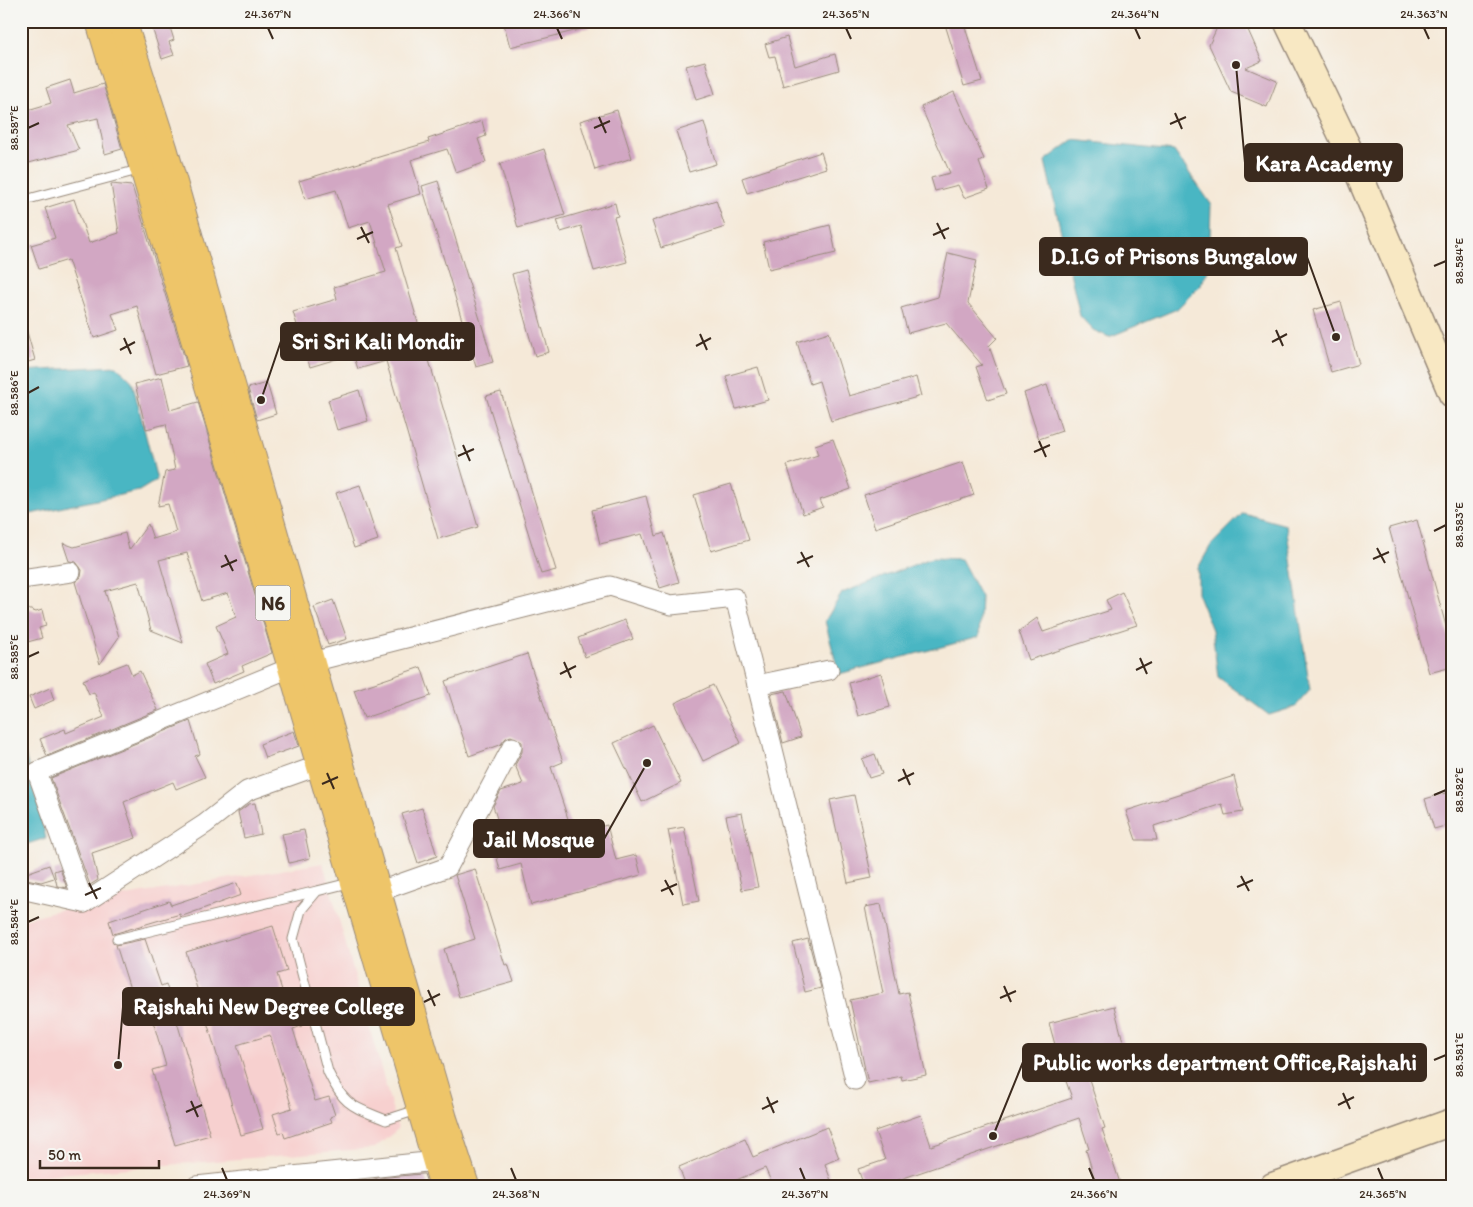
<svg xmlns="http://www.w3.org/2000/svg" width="1473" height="1207" viewBox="0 0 1473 1207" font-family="Itim,sans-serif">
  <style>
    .built { fill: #f7d0cf }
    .water { fill: #48b6c3; stroke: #427070 }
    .building { fill: #d2a7c3 }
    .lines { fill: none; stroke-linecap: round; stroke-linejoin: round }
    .lane-casing { stroke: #988a7b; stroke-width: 11 }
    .street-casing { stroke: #988a7b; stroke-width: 21 }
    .secondary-casing { stroke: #988a7b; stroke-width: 29 }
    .highway-casing { stroke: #988a7b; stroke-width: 30 }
    .lane { stroke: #fff; stroke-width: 9 }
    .street { stroke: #fff; stroke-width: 19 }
    .secondary { stroke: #f8e8c3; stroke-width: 26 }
    .highway { stroke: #eec569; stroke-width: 28 }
    .ticks { fill: none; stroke: #3b2a1e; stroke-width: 2 }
    .labels { text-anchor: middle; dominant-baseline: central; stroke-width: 4; stroke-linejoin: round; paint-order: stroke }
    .shield { fill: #f6f6f2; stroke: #73675e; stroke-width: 1 }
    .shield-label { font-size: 20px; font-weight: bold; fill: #3b2a1e }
    .leader { fill: none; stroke: #3b2a1e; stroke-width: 2 }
    .callout-dot { fill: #3b2a1e; stroke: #f6f6f2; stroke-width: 2 }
    .callout { fill: #3b2a1e; stroke: #3b2a1e; stroke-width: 2 }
    .callout-label { font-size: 22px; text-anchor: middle; font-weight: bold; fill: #fff }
    .neatline { fill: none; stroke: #3b2a1e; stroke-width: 2 }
    .ticks-label { font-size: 12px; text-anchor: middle; fill: #3b2a1e }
  </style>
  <rect width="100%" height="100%" fill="#f6f6f2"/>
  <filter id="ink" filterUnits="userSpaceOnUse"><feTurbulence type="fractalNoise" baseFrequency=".02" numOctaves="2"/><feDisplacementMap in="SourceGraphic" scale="10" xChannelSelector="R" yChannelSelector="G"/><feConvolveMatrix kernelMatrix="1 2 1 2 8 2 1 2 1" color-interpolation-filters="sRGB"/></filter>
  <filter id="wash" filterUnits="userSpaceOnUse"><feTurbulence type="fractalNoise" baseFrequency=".0096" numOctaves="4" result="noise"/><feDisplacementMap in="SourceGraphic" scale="20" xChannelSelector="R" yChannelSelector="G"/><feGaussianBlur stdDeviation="1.12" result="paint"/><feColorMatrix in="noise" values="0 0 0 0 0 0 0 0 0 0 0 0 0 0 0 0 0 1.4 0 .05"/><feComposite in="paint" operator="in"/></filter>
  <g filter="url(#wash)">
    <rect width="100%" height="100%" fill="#f5e9d8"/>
    <!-- built -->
    <path class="built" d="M 323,863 L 398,1129 L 375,1148 L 21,1177 L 21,920 L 84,903 Z"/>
    <!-- water -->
    <g class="water">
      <path d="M 1073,140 L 1174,151 L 1211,204 L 1209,269 L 1199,287 L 1177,309 L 1109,337 L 1093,330 L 1080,316 L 1045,161 Z"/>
      <path d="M 117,366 L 132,381 L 157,480 L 139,491 L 21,516 L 21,371 Z"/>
      <path d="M 1243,513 L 1286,525 L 1310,690 L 1295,707 L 1269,715 L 1218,677 L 1212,630 L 1198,595 L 1198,568 L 1211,545 Z"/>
      <path d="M 931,558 L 961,559 L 981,597 L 979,637 L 839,674 L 825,621 L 842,593 Z"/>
      <path d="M 21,738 L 46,838 L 21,846 Z"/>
    </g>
    <g id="blocks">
      <!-- building -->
      <g class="building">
        <path d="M 150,21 L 168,21 L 174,40 L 169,42 L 174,55 L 162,59 Z"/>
        <path d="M 512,21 L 589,21 L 590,27 L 510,47 L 504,24 Z"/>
        <path d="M 944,21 L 963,21 L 982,81 L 964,86 Z"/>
        <path d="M 1220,21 L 1244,21 L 1262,61 L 1246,68 L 1277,81 L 1267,107 L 1231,92 L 1209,45 Z"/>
        <path d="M 787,37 L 795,66 L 835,54 L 839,70 L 783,86 L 775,56 L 769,57 L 765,44 Z"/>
        <path d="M 705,61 L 715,94 L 696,100 L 686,66 Z"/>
        <path d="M 70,80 L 74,93 L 103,84 L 122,149 L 105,154 L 98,118 L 68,125 L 79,150 L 21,165 L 21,112 L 51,103 L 46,88 Z"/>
        <path d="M 954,92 L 984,159 L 979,162 L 989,189 L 964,198 L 958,185 L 935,191 L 931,178 L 950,173 L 921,107 Z"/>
        <path d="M 617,110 L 632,158 L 595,170 L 580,121 Z"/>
        <path d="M 482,121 L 486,136 L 478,139 L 486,162 L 456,173 L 447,149 L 411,160 L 421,194 L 388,204 L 402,246 L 396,248 L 478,527 L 438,539 L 386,361 L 358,369 L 353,354 L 310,367 L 293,312 L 337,299 L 334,287 L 386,272 L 370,221 L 348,228 L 336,190 L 305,199 L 299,181 L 429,142 L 428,139 Z"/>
        <path d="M 704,122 L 716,164 L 689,172 L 676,131 Z"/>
        <path d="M 544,149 L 565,215 L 518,228 L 500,164 Z"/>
        <path d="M 821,152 L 826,168 L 747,193 L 742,178 Z"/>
        <path d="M 438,181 L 493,362 L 476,367 L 422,186 Z"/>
        <path d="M 111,184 L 132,186 L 187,366 L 156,374 L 137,306 L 112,314 L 118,330 L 94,338 L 68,260 L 39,269 L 31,245 L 55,238 L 45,208 L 74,199 L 89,243 L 119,233 Z"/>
        <path d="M 716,200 L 725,227 L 661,248 L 652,221 Z"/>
        <path d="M 615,203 L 618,216 L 614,217 L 627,262 L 594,271 L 581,226 L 561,232 L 557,220 Z"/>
        <path d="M 830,225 L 836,253 L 769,269 L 763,242 Z"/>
        <path d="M 948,253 L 977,260 L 968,303 L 997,338 L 989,346 L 1006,394 L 988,400 L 976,367 L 982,365 L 946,323 L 908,333 L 901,308 L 938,297 Z"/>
        <path d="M 526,270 L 549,352 L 535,356 L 512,274 Z"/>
        <path d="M 1341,302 L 1359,364 L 1331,372 L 1313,310 Z"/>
        <path d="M 25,325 L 35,360 L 21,364 L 21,326 Z"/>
        <path d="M 829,332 L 849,396 L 916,377 L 921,396 L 831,421 L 819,381 L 810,384 L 797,342 Z"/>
        <path d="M 758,367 L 768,400 L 736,409 L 726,376 Z"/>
        <path d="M 162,377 L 170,410 L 198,402 L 272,653 L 242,666 L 244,671 L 213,684 L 205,664 L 228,654 L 216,626 L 236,617 L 228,593 L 202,601 L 187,553 L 159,560 L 183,643 L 151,630 L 138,582 L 105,591 L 119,637 L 100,664 L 75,582 L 81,577 L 82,570 L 76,562 L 69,561 L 63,543 L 74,547 L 125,533 L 129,550 L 148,524 L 153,539 L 176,532 L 168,504 L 158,506 L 165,472 L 175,470 L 166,424 L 146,429 L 135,384 Z"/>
        <path d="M 267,383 L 276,414 L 257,420 L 248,388 Z"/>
        <path d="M 1047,385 L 1062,431 L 1039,439 L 1024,393 Z"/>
        <path d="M 359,390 L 368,421 L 337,430 L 328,400 Z"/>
        <path d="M 501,392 L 556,570 L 541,574 L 486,396 Z"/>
        <path d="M 833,439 L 851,489 L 820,500 L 823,507 L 803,514 L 787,465 L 818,455 L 815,445 Z"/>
        <path d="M 963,462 L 974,495 L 875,528 L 864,495 Z"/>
        <path d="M 731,484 L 749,540 L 711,551 L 694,495 Z"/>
        <path d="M 360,485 L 378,540 L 354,548 L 336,493 Z"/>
        <path d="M 646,496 L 656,536 L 664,533 L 679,582 L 660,588 L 642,534 L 600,544 L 592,510 Z"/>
        <path d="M 1417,520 L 1452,648 L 1452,667 L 1429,673 L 1389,528 Z"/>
        <path d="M 1122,592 L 1137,625 L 1029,660 L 1019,631 L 1037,618 L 1043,632 L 1111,610 L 1106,600 Z"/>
        <path d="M 333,600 L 347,639 L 328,645 L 314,607 Z"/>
        <path d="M 28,609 L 36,612 L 42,610 L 46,626 L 39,628 L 42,638 L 24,643 L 21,638 L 21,611 Z"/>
        <path d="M 625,620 L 633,639 L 585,657 L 578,638 Z"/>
        <path d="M 527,654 L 563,762 L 551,767 L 573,834 L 607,825 L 616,860 L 636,855 L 641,875 L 531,905 L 521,864 L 500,870 L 495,850 L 506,847 L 493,806 L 501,791 L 523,784 L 515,765 L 522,752 L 522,742 L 511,736 L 506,738 L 500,745 L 469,756 L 445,681 Z"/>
        <path d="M 127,663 L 132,675 L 140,671 L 158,710 L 47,756 L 40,739 L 65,729 L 66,733 L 104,717 L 94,692 L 89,694 L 83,680 Z"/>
        <path d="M 421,667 L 431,696 L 364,718 L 354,690 Z"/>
        <path d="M 881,673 L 890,707 L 858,716 L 849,683 Z"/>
        <path d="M 713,685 L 741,743 L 703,761 L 675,703 Z"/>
        <path d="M 50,688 L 54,700 L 34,709 L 29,697 Z"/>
        <path d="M 786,691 L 801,737 L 783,743 L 771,694 Z"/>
        <path d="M 190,721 L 200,754 L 195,756 L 205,777 L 176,789 L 173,782 L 124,802 L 136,838 L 92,853 L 98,880 L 90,885 L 51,778 Z"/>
        <path d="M 653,725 L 681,783 L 642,802 L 614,743 Z"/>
        <path d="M 294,731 L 299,746 L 265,758 L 260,744 Z"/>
        <path d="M 875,754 L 882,774 L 869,778 L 862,759 Z"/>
        <path d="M 1234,776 L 1243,812 L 1225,815 L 1222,804 L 1154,826 L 1157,840 L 1136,840 L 1126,811 Z"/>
        <path d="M 1452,791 L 1452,824 L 1434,829 L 1425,799 Z"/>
        <path d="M 854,795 L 872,878 L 848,883 L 830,800 Z"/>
        <path d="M 255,803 L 261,834 L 244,838 L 238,812 L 249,804 Z"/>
        <path d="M 422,808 L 437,856 L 418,863 L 402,814 Z"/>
        <path d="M 742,813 L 758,887 L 742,890 L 726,816 Z"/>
        <path d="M 684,827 L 699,901 L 683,904 L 668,830 Z"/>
        <path d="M 304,830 L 310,858 L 289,863 L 282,834 Z"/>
        <path d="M 49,865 L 54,878 L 41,882 L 26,879 L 24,874 Z"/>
        <path d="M 60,869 L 67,888 L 57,886 L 54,871 Z"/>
        <path d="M 475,869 L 505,965 L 508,964 L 514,982 L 459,997 L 444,949 L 475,939 L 455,875 Z"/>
        <path d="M 237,883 L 241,895 L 180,917 L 180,914 L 113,934 L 109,921 L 169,901 L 171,905 Z"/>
        <path d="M 881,904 L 899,994 L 908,992 L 926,1075 L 902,1080 L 901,1076 L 868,1083 L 850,1000 L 883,993 L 865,907 Z"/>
        <path d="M 273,926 L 287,971 L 277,974 L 288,1010 L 297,1007 L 302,1026 L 293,1029 L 315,1101 L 329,1097 L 335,1115 L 330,1117 L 332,1122 L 285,1138 L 283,1132 L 279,1133 L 273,1114 L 292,1108 L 270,1035 L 237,1045 L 263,1129 L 241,1135 L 186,952 Z"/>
        <path d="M 145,939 L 161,986 L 166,984 L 210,1135 L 175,1145 L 152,1070 L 166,1066 L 150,1011 L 138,1014 L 116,945 Z"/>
        <path d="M 808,939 L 821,988 L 805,992 L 793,943 Z"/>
        <path d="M 1114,1006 L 1126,1053 L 1084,1064 L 1105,1128 L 1102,1129 L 1121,1186 L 1097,1186 L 1086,1150 L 1089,1149 L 1079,1118 L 898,1180 L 900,1186 L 864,1186 L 858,1169 L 885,1160 L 875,1131 L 921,1115 L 931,1146 L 1072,1098 L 1062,1070 L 1049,1023 Z"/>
        <path d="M 827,1127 L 839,1158 L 825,1164 L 833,1186 L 773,1186 L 765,1168 L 722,1186 L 686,1186 L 679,1167 L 745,1139 L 753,1157 Z"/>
        <path d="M 422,1174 L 424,1174 L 428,1186 L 366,1186 L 365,1182 L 378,1178 Z"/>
      </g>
    </g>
  </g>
  <g filter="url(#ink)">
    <use href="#blocks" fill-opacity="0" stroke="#988a7b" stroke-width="1"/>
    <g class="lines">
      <!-- lane casing -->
      <g class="lane-casing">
        <g id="lane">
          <path d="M 21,201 L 142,169"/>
          <path d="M 353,882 L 317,891 L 301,910 L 293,939 L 328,1072 C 345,1107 352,1106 386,1120 L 420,1109"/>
          <path d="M 117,939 L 317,891"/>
        </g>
      </g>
      <!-- street casing -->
      <g class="street-casing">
        <g id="street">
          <path d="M 21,579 L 71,572"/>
          <path d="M 757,685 L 855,1080"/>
          <path d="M 21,889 L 84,903 L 205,824 L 247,791 L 320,765"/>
          <path d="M 377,892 L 448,867 L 512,747"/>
          <path d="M 84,903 L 37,772 L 292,667 L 610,586 L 671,605 L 735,598 L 757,685 L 829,670"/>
          <path d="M 196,1186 L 436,1161 L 446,1157"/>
        </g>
      </g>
      <!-- secondary casing -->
      <g class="secondary-casing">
        <g id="secondary">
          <path d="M 1287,21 L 1347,146 L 1452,394"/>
          <path d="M 1273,1186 L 1452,1122"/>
        </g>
      </g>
      <!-- highway casing -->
      <g class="highway-casing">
        <g id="highway">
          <path d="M 100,21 L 233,466 L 444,1186"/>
          <path d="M 122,21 L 163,148 L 340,765 L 443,1119 L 465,1186"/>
        </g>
      </g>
      <!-- lane -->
      <use href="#lane" class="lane"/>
      <!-- street -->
      <use href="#street" class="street"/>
      <!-- secondary -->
      <use href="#secondary" class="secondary"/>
      <!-- highway -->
      <use href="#highway" class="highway"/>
    </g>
  </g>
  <!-- ticks -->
  <path class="ticks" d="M 268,28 L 273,39M 557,28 L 562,39M 846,28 L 851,39M 1135,28 L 1140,39M 1424,28 L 1429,39M 1175,113 L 1182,129M 599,117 L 606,133M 1170,124 L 1186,117M 28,128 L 39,123M 594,128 L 610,121M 937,223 L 945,239M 361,227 L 369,243M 933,235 L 949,228M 357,239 L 373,232M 1434,266 L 1446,261M 1276,330 L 1283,346M 700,334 L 707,350M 124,338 L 131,354M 1272,342 L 1287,334M 696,346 L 711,338M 120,350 L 135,342M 28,393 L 39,387M 1039,441 L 1046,457M 463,445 L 470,461M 1034,452 L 1050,445M 458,456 L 474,449M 1434,531 L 1446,525M 1377,548 L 1385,563M 801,552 L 809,567M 225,555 L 233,571M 1373,559 L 1389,552M 797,563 L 813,556M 221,567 L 237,560M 28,657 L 39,652M 1140,658 L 1147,674M 564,662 L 571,678M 1136,670 L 1152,662M 560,674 L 576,666M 903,769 L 910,785M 327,773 L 334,789M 898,781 L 914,773M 322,784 L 338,777M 1434,795 L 1446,790M 1241,876 L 1249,891M 665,880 L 673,895M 89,883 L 97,899M 1237,887 L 1253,880M 661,891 L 677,884M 85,895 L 101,888M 28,922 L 39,917M 1004,986 L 1011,1002M 428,990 L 435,1006M 1000,998 L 1016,991M 424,1002 L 440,994M 1434,1060 L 1446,1055M 1343,1093 L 1350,1109M 767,1097 L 774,1113M 191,1101 L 198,1117M 1338,1105 L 1354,1097M 762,1109 L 778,1101M 186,1112 L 202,1105M 222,1168 L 227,1180M 511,1168 L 516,1180M 800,1168 L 805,1180M 1089,1168 L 1094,1180M 1378,1168 L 1383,1180"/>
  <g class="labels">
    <!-- shield labels -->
    <rect class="shield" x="255.5" y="585.5" width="35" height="35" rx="4"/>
    <g class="shield-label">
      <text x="273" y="603">N6</text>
    </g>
  </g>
  <!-- callouts -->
  <path class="leader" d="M1236 65L1245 163M1336 337L1307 257M261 400L281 341M647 763L604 839M118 1065L123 1007M993 1136L1023 1062"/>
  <g class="callout-dot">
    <circle cx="1236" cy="65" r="5"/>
    <circle cx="1336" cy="337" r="5"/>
    <circle cx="261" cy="400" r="5"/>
    <circle cx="647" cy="763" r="5"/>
    <circle cx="118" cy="1065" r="5"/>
    <circle cx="993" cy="1136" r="5"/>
  </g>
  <g class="callout">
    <rect x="1245" y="144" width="157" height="37" rx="5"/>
    <rect x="1040" y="238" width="267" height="37" rx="5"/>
    <rect x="281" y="323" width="193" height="37" rx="5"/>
    <rect x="474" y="820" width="130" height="37" rx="5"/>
    <rect x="123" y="988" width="291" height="37" rx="5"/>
    <rect x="1023" y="1044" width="403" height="37" rx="5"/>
  </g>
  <g class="callout-label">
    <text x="1324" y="171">Kara Academy</text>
    <text x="1174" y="264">D.I.G of Prisons Bungalow</text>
    <text x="378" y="349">Sri Sri Kali Mondir</text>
    <text x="539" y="847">Jail Mosque</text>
    <text x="269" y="1014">Rajshahi New Degree College</text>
    <text x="1225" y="1070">Public works department Office,Rajshahi</text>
  </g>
  <!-- margin -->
  <rect width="1473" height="1207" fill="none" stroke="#f6f6f2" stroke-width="55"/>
  <!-- scale -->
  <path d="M40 1160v8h119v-8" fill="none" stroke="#3b2a1e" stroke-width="2.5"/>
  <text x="48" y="1160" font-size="15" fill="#3b2a1e" stroke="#f6f6f2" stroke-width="4" paint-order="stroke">50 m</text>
  <rect x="28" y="28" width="1418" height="1152" class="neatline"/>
  <g class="ticks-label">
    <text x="268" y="18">24.367°N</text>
    <text x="557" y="18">24.366°N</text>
    <text x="846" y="18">24.365°N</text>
    <text x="1135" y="18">24.364°N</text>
    <text x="1424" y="18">24.363°N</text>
    <text transform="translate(14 128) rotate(-90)" y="4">88.587°E</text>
    <text transform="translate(1459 261) rotate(-90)" y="4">88.584°E</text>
    <text transform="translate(14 393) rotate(-90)" y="4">88.586°E</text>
    <text transform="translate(1459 525) rotate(-90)" y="4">88.583°E</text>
    <text transform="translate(14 657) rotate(-90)" y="4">88.585°E</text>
    <text transform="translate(1459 790) rotate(-90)" y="4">88.582°E</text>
    <text transform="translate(14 922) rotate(-90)" y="4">88.584°E</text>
    <text transform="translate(1459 1055) rotate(-90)" y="4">88.581°E</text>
    <text x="227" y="1198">24.369°N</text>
    <text x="516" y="1198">24.368°N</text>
    <text x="805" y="1198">24.367°N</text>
    <text x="1094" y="1198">24.366°N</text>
    <text x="1383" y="1198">24.365°N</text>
  </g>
</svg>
